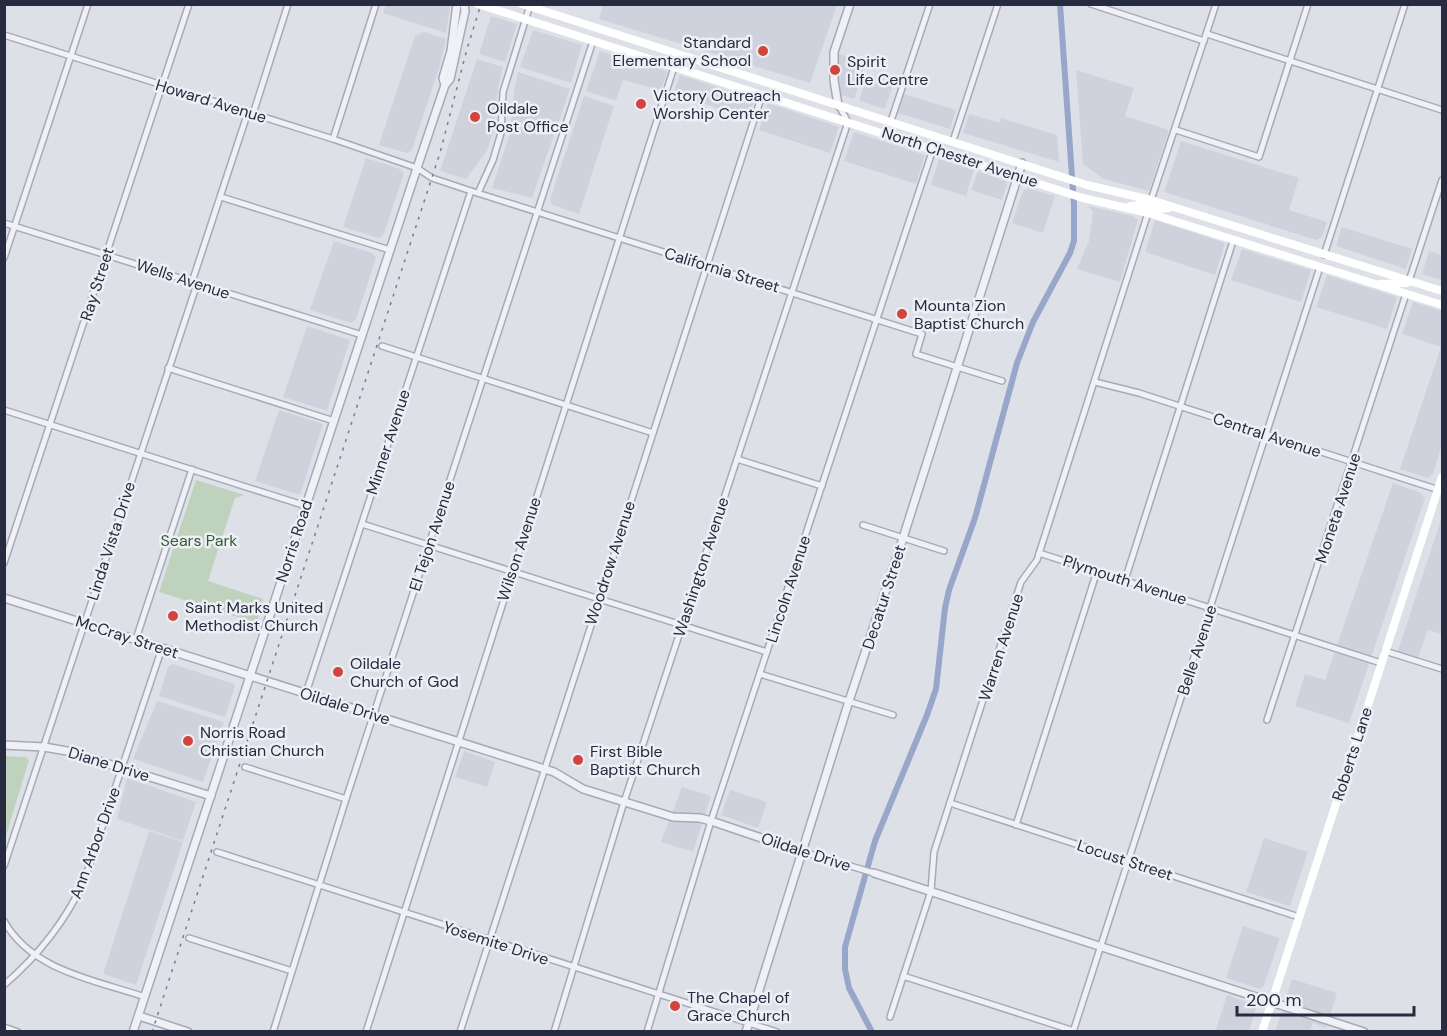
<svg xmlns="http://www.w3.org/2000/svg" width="1447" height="1036" viewBox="0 0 1447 1036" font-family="'DM Sans',sans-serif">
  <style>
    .built { fill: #cfd2dd }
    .green { fill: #bfd2be }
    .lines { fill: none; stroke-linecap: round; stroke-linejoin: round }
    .canal { stroke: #97a6c9; stroke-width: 6 }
    .minor-casing { stroke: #a7aab5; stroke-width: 8 }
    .tertiary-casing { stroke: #a7aab5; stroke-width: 10 }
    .minor { stroke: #f0f1f6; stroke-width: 5 }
    .tertiary { stroke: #f0f1f6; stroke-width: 7 }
    .secondary { stroke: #fff; stroke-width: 8 }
    .rail { stroke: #767b92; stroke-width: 1.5; stroke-dasharray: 3 6; stroke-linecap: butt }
    .poi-dot { fill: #d2443d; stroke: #edeff5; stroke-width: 2 }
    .labels { text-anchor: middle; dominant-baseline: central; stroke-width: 5; stroke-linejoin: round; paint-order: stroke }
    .poi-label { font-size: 16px; fill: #262b3f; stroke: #edeff5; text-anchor: start }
    .street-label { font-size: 16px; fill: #262b3f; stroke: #edeff5 }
    .park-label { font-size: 16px; fill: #335b33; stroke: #edeff5 }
  </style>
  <rect width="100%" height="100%" fill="#dee0e8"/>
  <!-- built -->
  <g class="built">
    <path d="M 386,5 L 449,5 L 450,8 L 446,33 L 383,13 Z"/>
    <path d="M 603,5 L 603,4 L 837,5 L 810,83 L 599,19 Z"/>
    <path d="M 491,16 L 517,24 L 505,62 L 479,54 Z"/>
    <path d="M 533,30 L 582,45 L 571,83 L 520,67 Z"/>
    <path d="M 424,32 L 446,39 L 440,65 L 412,150 L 407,153 L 379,145 L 415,36 Z"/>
    <path d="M 600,51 L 667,71 L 661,90 L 623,80 L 617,98 L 614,100 L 586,91 Z"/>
    <path d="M 839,54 L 866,62 L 854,99 L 833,92 L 829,88 Z"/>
    <path d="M 477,59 L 503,67 L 498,88 L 493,133 L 487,151 L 466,179 L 440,171 Z"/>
    <path d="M 1076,70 L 1134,88 L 1125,116 L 1169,130 L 1149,191 L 1104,179 L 1083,164 Z"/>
    <path d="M 518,72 L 570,89 L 532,198 L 492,188 L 510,133 L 514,91 Z"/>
    <path d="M 680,75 L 754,99 L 750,118 L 673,94 Z"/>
    <path d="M 867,77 L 893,85 L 885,109 L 859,101 Z"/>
    <path d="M 904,94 L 956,110 L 950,129 L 898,113 Z"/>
    <path d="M 584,96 L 614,106 L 579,214 L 553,205 L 550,200 Z"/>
    <path d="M 768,103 L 839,127 L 830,153 L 759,130 Z"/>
    <path d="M 969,114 L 1000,123 L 1001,118 L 1057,135 L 1059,162 L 963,133 Z"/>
    <path d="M 854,132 L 925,155 L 916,184 L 844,161 Z"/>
    <path d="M 1181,141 L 1299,178 L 1289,210 L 1327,222 L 1322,237 L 1316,240 L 1164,192 Z"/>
    <path d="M 366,158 L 400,169 L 404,173 L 384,234 L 379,238 L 343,227 Z"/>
    <path d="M 939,159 L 974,170 L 966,196 L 931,185 Z"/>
    <path d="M 978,171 L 1006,181 L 1007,185 L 1002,200 L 971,190 Z"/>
    <path d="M 1027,188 L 1055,196 L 1043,233 L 1012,223 L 1023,191 Z"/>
    <path d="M 1088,206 L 1133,216 L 1138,220 L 1120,282 L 1077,269 L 1089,241 L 1093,212 Z"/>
    <path d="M 1155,220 L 1225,243 L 1215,275 L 1145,252 Z"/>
    <path d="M 1342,227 L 1412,249 L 1406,269 L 1336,246 Z"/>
    <path d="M 334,241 L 372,253 L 376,258 L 356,319 L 351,323 L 310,310 Z"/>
    <path d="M 1242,249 L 1311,270 L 1301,302 L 1231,280 Z"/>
    <path d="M 1429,251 L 1442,255 L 1442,280 L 1422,274 Z"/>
    <path d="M 1327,275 L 1397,297 L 1387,329 L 1316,307 Z"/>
    <path d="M 1413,302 L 1442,311 L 1442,444 L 1433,474 L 1428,478 L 1400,469 L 1441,347 L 1402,334 Z"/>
    <path d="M 307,326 L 350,340 L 327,411 L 283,397 Z"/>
    <path d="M 279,410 L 323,424 L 300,495 L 255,481 Z"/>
    <path d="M 1393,483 L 1421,493 L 1425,498 L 1349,723 L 1295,706 L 1305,674 L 1325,680 Z"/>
    <path d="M 1442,516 L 1442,634 L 1428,630 L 1416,663 L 1396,657 Z"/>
    <path d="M 173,664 L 234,684 L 235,686 L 225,717 L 159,696 L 168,667 Z"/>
    <path d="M 157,701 L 224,722 L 203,782 L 133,759 Z"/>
    <path d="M 464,751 L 495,762 L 487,787 L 455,777 Z"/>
    <path d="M 127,778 L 196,802 L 183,841 L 117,819 Z"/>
    <path d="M 682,787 L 711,796 L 693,852 L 661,842 Z"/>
    <path d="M 730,790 L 767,802 L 758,828 L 721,815 Z"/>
    <path d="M 149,831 L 183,842 L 136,985 L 103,974 Z"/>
    <path d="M 1264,838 L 1308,852 L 1290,906 L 1246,892 Z"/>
    <path d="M 1243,926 L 1280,938 L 1264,985 L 1260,989 L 1226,978 Z"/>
    <path d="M 1292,979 L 1337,993 L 1326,1028 L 1313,1023 L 1310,1031 L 1275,1032 Z"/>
    <path d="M 1227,995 L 1255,1005 L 1256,1008 L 1249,1031 L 1216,1030 Z"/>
  </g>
  <!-- green -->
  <g class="green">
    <path d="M 196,480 L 244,495 L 235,498 L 208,581 L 263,599 L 257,623 L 159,592 Z"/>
    <path d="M 5,756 L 25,757 L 29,760 L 5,839 Z"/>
  </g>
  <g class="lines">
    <!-- canal -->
    <path class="canal" d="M 872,1032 L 849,988 L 845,969 L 845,947 L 875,841 L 927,715 L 936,689 L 945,608 L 949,590 L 975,518 L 1017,363 L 1033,322 L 1070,253 L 1074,241 L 1074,205 L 1060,4"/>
    <!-- minor casing -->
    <g class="minor-casing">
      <g id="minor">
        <path d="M 1091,4 L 1204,41"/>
        <path d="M 1207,34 L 1442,110"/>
        <path d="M 4,35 L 333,139 L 417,168 L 432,178 L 471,191 L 922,334 L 916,354 L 1002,381"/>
        <path d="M 253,114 L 288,4"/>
        <path d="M 891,121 L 930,4"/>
        <path d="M 1176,130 L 1259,157 L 1308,4"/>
        <path d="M 333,139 L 376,4"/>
        <path d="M 953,141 L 998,4"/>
        <path d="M 478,193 L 493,160 L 501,133 L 503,92 L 530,5"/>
        <path d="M 221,197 L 390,250"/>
        <path d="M 1151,200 L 1216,4"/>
        <path d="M 4,223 L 362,335"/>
        <path d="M 1324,255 L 1405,4"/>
        <path d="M 4,258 L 88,4"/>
        <path d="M 1409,281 L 1442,180"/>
        <path d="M 192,282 L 248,112"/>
        <path d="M 382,346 L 653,433"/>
        <path d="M 168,368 L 334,421"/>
        <path d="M 1095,382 L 1139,393 L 1439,490"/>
        <path d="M 4,410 L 306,506"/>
        <path d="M 737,459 L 822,486"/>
        <path d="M 362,524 L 767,652"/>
        <path d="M 863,525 L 944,551"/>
        <path d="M 1039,553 L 1381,663"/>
        <path d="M 4,563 L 189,4"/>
        <path d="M 1125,580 L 1233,241"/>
        <path d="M 136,639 L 192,469"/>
        <path d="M 1385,651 L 1442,669"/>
        <path d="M 760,674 L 893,715"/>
        <path d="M 306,693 L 471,191"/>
        <path d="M 1267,720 L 1406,294"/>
        <path d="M 245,767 L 346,799"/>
        <path d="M 950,803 L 1299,917"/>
        <path d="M 1016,825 L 1097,571"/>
        <path d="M 217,852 L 777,1032"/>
        <path d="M 803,852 L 874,873"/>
        <path d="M 4,866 L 197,284"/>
        <path d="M 4,921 C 32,971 95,980 145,997"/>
        <path d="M 189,938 L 292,971"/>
        <path d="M 903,976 L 1074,1031"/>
        <path d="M 4,985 C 39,955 65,922 84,881 L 162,648"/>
        <path d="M 890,1017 L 931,891 L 934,852 L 1021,582 L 1037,560 L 1148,213"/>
        <path d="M 4,1027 L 18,1032"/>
        <path d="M 273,1032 L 346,799 L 593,41"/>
        <path d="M 366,1032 L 674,67"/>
        <path d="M 460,1032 L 762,95"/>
        <path d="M 554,1032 L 624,802 L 848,122 L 839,106"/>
        <path d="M 647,1032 L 711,821 L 933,149"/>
        <path d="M 1073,1032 L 1320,267"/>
      </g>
    </g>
    <!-- tertiary casing -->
    <g class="tertiary-casing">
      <g id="tertiary">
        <path d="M 445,85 L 443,78 L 451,51 L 457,4"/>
        <path d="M 838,105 L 834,80 L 834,52 L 850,4"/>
        <path d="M 4,598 L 554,772 L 583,789 L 673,817 L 700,818 L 711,821 L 803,852"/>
        <path d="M 4,745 L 44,747 L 67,751 L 211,796"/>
        <path d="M 874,873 L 1364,1032"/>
        <path d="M 139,1016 L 188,1032"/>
        <path d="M 133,1032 L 417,168 L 445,85 L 450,79 L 465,11 L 464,4"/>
        <path d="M 746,1032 L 849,701 L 903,538 L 1022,163"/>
      </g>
    </g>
    <!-- minor -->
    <use href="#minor" class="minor"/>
    <!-- tertiary -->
    <use href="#tertiary" class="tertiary"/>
    <!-- secondary -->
    <g class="secondary">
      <path d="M 478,4 L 1083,198 L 1148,213 L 1442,305"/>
      <path d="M 522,4 L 1087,185 L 1151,200 L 1442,291"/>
      <path d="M 1130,206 L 1150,204 L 1151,200"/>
      <path d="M 1148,213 L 1150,210 L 1169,208"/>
      <path d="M 1380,284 L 1407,283"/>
      <path d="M 1262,1032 L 1442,477"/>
    </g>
    <!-- rail -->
    <path class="rail" d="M 152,1032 L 440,153 L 467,49 L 481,4"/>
  </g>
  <!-- markers -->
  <g class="poi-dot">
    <circle cx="763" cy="51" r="6"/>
    <circle cx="835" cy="70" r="6"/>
    <circle cx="641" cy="104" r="6"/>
    <circle cx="475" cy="117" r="6"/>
    <circle cx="902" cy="314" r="6"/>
    <circle cx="173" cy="616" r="6"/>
    <circle cx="338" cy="672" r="6"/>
    <circle cx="188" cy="741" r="6"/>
    <circle cx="578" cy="760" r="6"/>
    <circle cx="675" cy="1006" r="6"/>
  </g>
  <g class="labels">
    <!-- poi labels -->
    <g class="poi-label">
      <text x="751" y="42" text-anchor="end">Standard<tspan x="751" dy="18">Elementary School</tspan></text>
      <text x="847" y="61">Spirit<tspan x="847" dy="18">Life Centre</tspan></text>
      <text x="653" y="95">Victory Outreach<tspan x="653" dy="18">Worship Center</tspan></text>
      <text x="487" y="108">Oildale<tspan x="487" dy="18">Post Office</tspan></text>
      <text x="914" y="305">Mounta Zion<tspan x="914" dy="18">Baptist Church</tspan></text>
      <text x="185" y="607">Saint Marks United<tspan x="185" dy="18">Methodist Church</tspan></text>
      <text x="350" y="663">Oildale<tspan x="350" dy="18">Church of God</tspan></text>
      <text x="200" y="732">Norris Road<tspan x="200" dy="18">Christian Church</tspan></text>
      <text x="590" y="751">First Bible<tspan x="590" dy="18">Baptist Church</tspan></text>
      <text x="687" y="997">The Chapel of<tspan x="687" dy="18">Grace Church</tspan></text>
    </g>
    <!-- street labels -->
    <g class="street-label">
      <text transform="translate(211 101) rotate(17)">Howard Avenue</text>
      <text transform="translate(960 157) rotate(18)">North Chester Avenue</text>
      <text transform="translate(722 270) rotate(17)">California Street</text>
      <text transform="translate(183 279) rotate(18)">Wells Avenue</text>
      <text transform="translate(97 284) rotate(-72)">Ray Street</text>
      <text transform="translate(1267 435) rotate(18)">Central Avenue</text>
      <text transform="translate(388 442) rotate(-72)">Minner Avenue</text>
      <text transform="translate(1338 508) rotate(-72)">Moneta Avenue</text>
      <text transform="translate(432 536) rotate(-72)">El Tejon Avenue</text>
      <text transform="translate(111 541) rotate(-72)">Linda Vista Drive</text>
      <text transform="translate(294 541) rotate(-72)">Norris Road</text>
      <text transform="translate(519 549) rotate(-72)">Wilson Avenue</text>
      <text transform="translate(610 563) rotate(-72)">Woodrow Avenue</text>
      <text transform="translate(701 567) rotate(-72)">Washington Avenue</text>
      <text transform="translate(1125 580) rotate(18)">Plymouth Avenue</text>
      <text transform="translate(788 589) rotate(-72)">Lincoln Avenue</text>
      <text transform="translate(884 597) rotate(-72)">Decatur Street</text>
      <text transform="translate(127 637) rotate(18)">McCray Street</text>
      <text transform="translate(1001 647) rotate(-72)">Warren Avenue</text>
      <text transform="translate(1197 650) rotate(-72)">Belle Avenue</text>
      <text transform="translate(345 706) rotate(17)">Oildale Drive</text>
      <text transform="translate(1352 754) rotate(-72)">Roberts Lane</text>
      <text transform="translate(109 764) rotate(17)">Diane Drive</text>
      <text transform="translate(95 843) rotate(-70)">Ann Arbor Drive</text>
      <text transform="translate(806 852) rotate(18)">Oildale Drive</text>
      <text transform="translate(1125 860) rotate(18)">Locust Street</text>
      <text transform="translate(496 943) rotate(18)">Yosemite Drive</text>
    </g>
    <!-- park labels -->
    <g class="park-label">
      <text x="199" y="540">Sears Park</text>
    </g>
  </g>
  <!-- border -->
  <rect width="1447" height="1036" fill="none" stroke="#262b3f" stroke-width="12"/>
  <!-- scale -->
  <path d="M1237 1006v9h177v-9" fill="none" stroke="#262b3f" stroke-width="3"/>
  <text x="1246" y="1006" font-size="18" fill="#262b3f" stroke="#edeff5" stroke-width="4.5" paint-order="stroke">200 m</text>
</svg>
